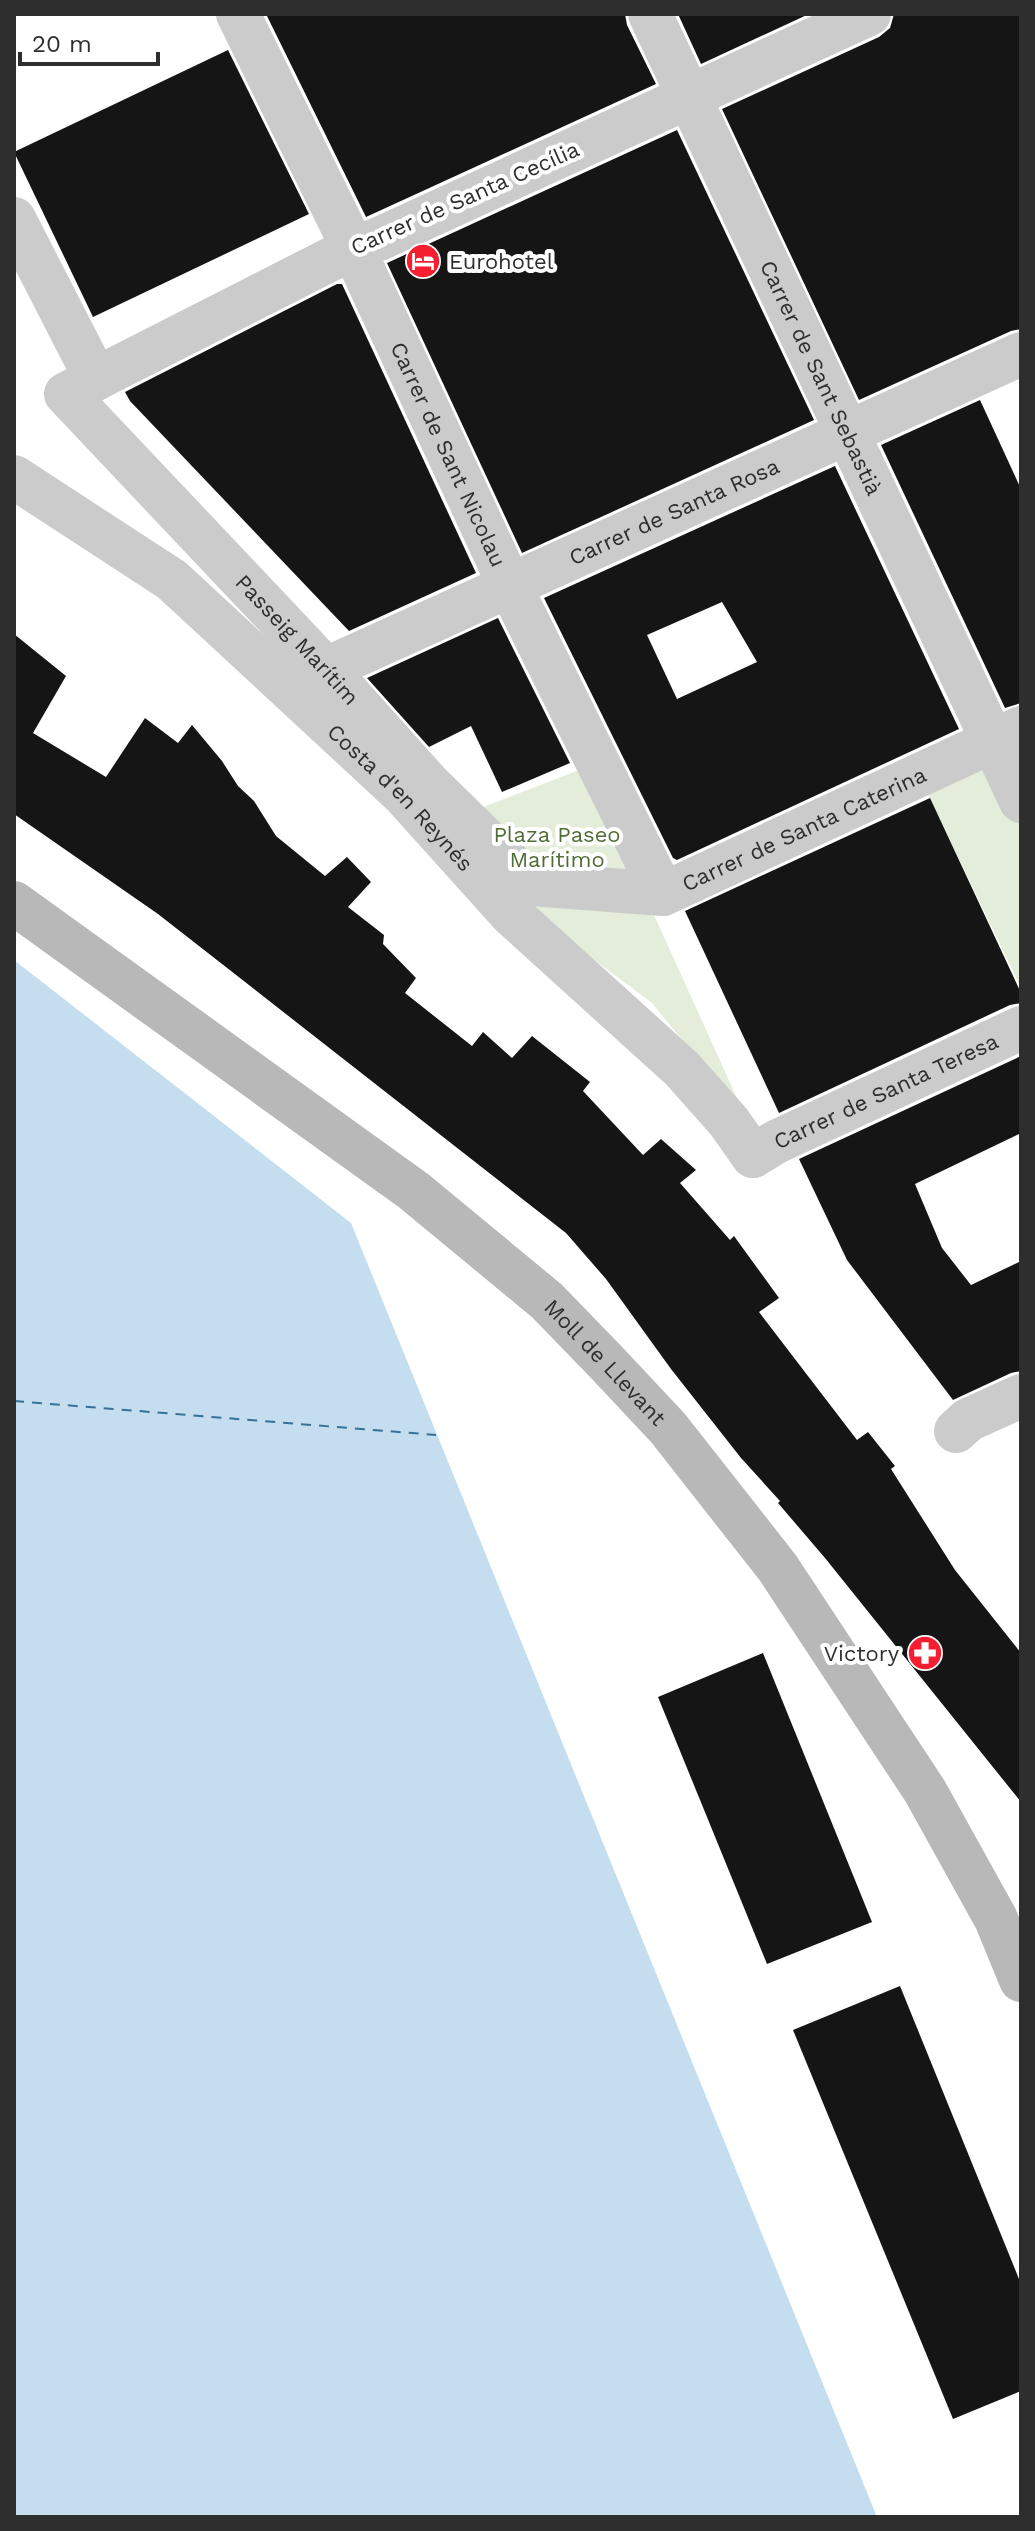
<svg xmlns="http://www.w3.org/2000/svg" width="1035" height="2531" viewBox="0 0 1035 2531" font-family="'Work Sans',sans-serif">
  <style>
    .green { fill: #e4edd9 }
    .water { fill: #c4deef }
    .lines { fill: none; stroke-linecap: round; stroke-linejoin: round }
    .ferry { stroke: #347297; stroke-width: 2; stroke-dasharray: 10 8; stroke-linecap: butt }
    .building { fill: #151515; fill-rule: evenodd }
    .street { stroke: #cbcbcb; stroke-width: 44 }
    .secondary { stroke: #b8b8b8; stroke-width: 44 }
    .labels { text-anchor: middle; dominant-baseline: central; stroke-width: 8; stroke-linejoin: round; paint-order: stroke }
    .street-label { font-size: 22px; fill: #2e2e2e; stroke: #fff }
    .poi-label { font-size: 22px; fill: #2e2e2e; stroke: #fff; text-anchor: start }
    .park-label { font-size: 22px; fill: #516d37; stroke: #fff }
  </style>
  <rect width="100%" height="100%" fill="#fff"/>
  <!-- green -->
  <g class="green">
    <path d="M 983,745 L 1021,824 L 1021,988 L 922,782 Z"/>
    <path d="M 587,767 L 746,1118 L 652,1003 L 553,929 L 450,820 Z"/>
  </g>
  <!-- water -->
  <path class="water" d="M 14,960 L 351,1223 L 877,2517 L 14,2517 Z"/>
  <g class="lines">
    <!-- ferry -->
    <path class="ferry" d="M 14,1401 L 436,1435"/>
  </g>
  <!-- building -->
  <g class="building">
    <path d="M 266,14 L 625,14 L 627,25 L 656,84 L 366,217 Z"/>
    <path d="M 678,14 L 809,14 L 701,64 Z"/>
    <path d="M 894,14 L 1021,14 L 1021,329 L 1011,331 L 859,400 L 722,109 L 879,37 L 890,28 Z"/>
    <path d="M 228,50 L 309,214 L 93,317 L 14,152 Z"/>
    <path d="M 677,130 L 814,420 L 522,553 L 387,263 Z"/>
    <path d="M 337,284 L 342,284 L 476,573 L 349,631 L 130,401 L 125,392 Z"/>
    <path d="M 980,400 L 1021,489 L 1021,703 L 1005,708 L 881,445 Z"/>
    <path d="M 835,466 L 959,729 L 677,860 L 673,858 L 544,598 ZM 722,602 L 757,662 L 677,699 L 647,635 Z"/>
    <path d="M 498,618 L 570,763 L 502,792 L 471,726 L 429,747 L 367,678 Z"/>
    <path d="M 14,634 L 66,676 L 33,733 L 106,777 L 145,718 L 178,743 L 192,725 L 222,761 L 238,786 L 254,801 L 276,836 L 325,876 L 347,857 L 371,882 L 348,907 L 384,935 L 383,944 L 416,978 L 405,993 L 472,1046 L 483,1032 L 512,1058 L 532,1036 L 590,1082 L 583,1091 L 643,1155 L 661,1139 L 696,1170 L 680,1183 L 730,1240 L 734,1236 L 779,1298 L 759,1312 L 857,1440 L 868,1432 L 895,1466 L 891,1469 L 955,1570 L 1021,1653 L 1021,1802 L 825,1558 L 778,1503 L 780,1501 L 741,1458 L 671,1369 L 606,1279 L 566,1233 L 158,914 L 14,814 Z"/>
    <path d="M 930,798 L 1021,993 L 1021,1003 L 1010,1005 L 779,1113 L 685,911 Z"/>
    <path d="M 1021,1056 L 1021,1133 L 915,1184 L 942,1248 L 971,1285 L 1021,1261 L 1021,1371 L 1011,1373 L 953,1400 L 847,1260 L 799,1159 Z"/>
    <path d="M 763,1653 L 872,1922 L 767,1964 L 658,1697 Z"/>
    <path d="M 900,1986 L 1021,2284 L 1021,2391 L 953,2419 L 793,2030 Z"/>
  </g>
  <g class="lines">
    <!-- street -->
    <g class="street">
      <path id="s1" d="M 238,14 L 353,248 L 509,584 L 663,894"/>
      <path id="s2" d="M 650,14 L 1021,801"/>
      <path id="s3" d="M 869,14 L 379,239 L 353,248 L 66,394 L 326,669 L 429,784 L 531,884 L 663,894 L 1021,728"/>
      <path d="M 14,219 L 96,379"/>
      <path id="s4" d="M 14,477 L 172,580 L 403,794 L 512,915 L 682,1069 L 729,1122 L 753,1156"/>
      <path id="s5" d="M 326,669 L 1021,354"/>
      <path id="s6" d="M 753,1156 L 776,1142 L 1021,1028"/>
      <path d="M 956,1431 L 968,1420 L 1021,1396"/>
    </g>
    <!-- secondary -->
    <path class="secondary" id="s7" d="M 14,903 L 414,1191 L 547,1301 L 608,1364 L 668,1428 L 778,1568 L 925,1791 L 996,1919 L 1021,1980"/>
  </g>
  <!-- icons -->
  <defs>
    <g id="hotel-disc" transform="scale(1.8)"><circle r="9.5" fill="#f61e31" stroke="#fff"/><path d="M-6-4.5h1.5V1H6V5H4.5V3h-9V5H-6ZM-4 0a1.8 1.8 0 1 1 3.6 0ZM.5 0V-2.5h3Q6-2.5 6 0Z" fill="#fff"/></g>
    <g id="pharmacy-disc" transform="scale(1.8)"><circle r="9.5" fill="#f61e31" stroke="#fff"/><path d="M-2-6h4v4h4v4h-4v4h-4v-4h-4v-4h4Z" fill="#fff"/></g>
  </defs>
  <g fill-rule="evenodd">
    <use href="#hotel-disc" x="423" y="261"/>
    <use href="#pharmacy-disc" x="925" y="1653"/>
  </g>
  <g class="labels">
    <!-- street labels -->
    <g class="street-label">
      <text transform="translate(465 198) rotate(-24)">Carrer de Santa Cecília</text>
      <text stroke="none"><textPath href="#s2" startOffset="402">Carrer de Sant Sebastià</textPath></text>
      <text stroke="none"><textPath href="#s1" startOffset="488">Carrer de Sant Nicolau</textPath></text>
      <text stroke="none"><textPath href="#s5" startOffset="382">Carrer de Santa Rosa</textPath></text>
      <text stroke="none"><textPath href="#s3" startOffset="1226">Passeig Marítim</textPath></text>
      <text stroke="none"><textPath href="#s4" startOffset="504">Costa d'en Reynés</textPath></text>
      <text stroke="none"><textPath href="#s3" startOffset="1852">Carrer de Santa Caterina</textPath></text>
      <text stroke="none"><textPath href="#s6" startOffset="148">Carrer de Santa Teresa</textPath></text>
      <text stroke="none"><textPath href="#s7" startOffset="750">Moll de Llevant</textPath></text>
    </g>
    <!-- poi labels -->
    <g class="poi-label">
      <text x="449" y="261">Eurohotel</text>
      <text x="899" y="1653" text-anchor="end">Victory</text>
    </g>
    <!-- park labels -->
    <g class="park-label">
      <text x="557" y="834">Plaza Paseo<tspan x="557" dy="25">Marítimo</tspan></text>
    </g>
  </g>
  <!-- border -->
  <rect width="1035" height="2531" fill="none" stroke="#2e2e2e" stroke-width="32"/>
  <!-- scale -->
  <path d="M20 52v12h138v-12" fill="none" stroke="#2e2e2e" stroke-width="4"/>
  <text x="32" y="52" font-size="24" fill="#2e2e2e" stroke="#ffffff" stroke-width="6" paint-order="stroke">20 m</text>
</svg>
